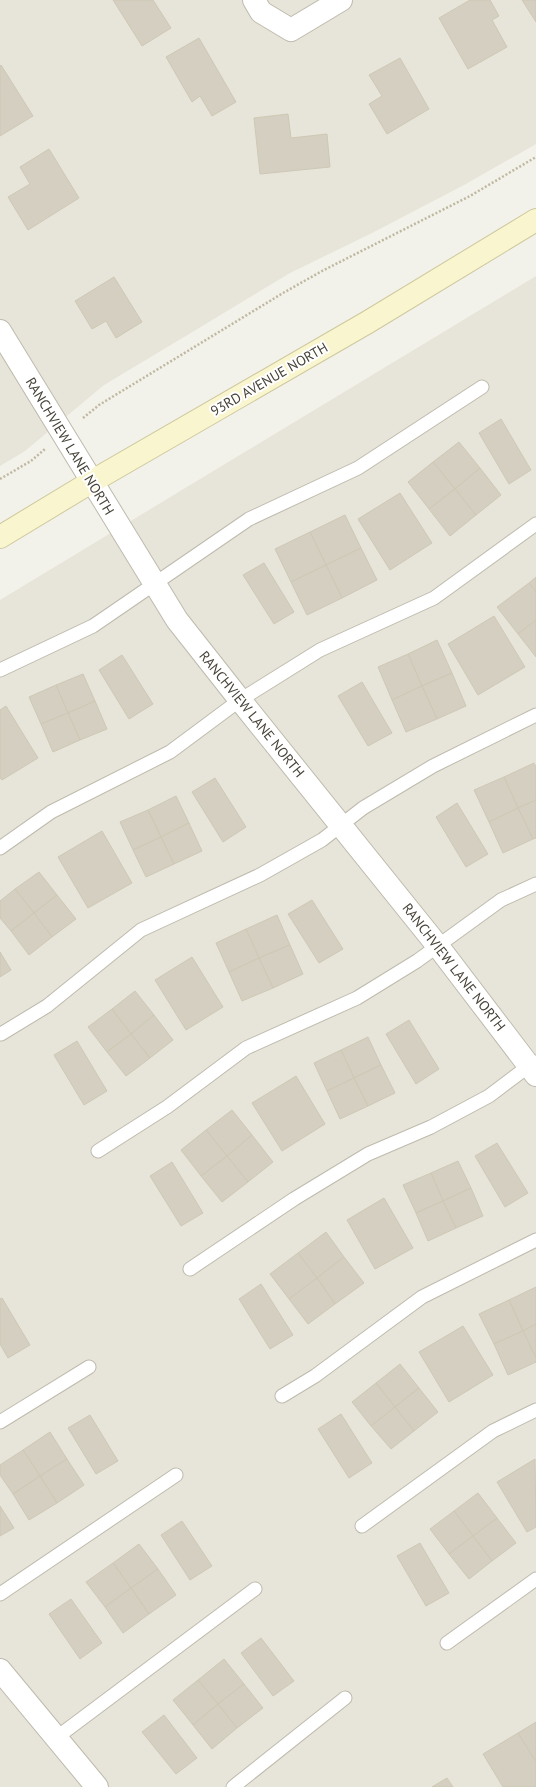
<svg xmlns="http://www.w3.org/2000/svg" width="536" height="1787" viewBox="0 0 536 1787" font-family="'PT Sans',sans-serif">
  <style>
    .residential { fill: #e7e4d9 }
    .building { fill: #d4cfc0; stroke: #cec8b4 }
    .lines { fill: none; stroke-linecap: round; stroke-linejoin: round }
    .lane-casing { stroke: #bebbad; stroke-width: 15 }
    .street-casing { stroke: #bebbad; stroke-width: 24 }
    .secondary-casing { stroke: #cec89e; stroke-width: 24 }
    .path { stroke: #beb8a0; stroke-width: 2.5; stroke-dasharray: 2 2; stroke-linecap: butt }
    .lane { stroke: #fff; stroke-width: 13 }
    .street { stroke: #fff; stroke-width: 22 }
    .secondary { stroke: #f9f5ce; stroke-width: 22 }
    .labels { text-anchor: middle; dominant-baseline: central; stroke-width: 4; stroke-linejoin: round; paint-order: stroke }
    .street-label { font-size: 14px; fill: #474339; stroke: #fff }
  </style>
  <rect width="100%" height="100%" fill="#f3f2ea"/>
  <!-- residential -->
  <g class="residential">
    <path d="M 0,0 L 536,0 L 536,144 L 464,185 L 372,233 L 290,273 L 199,328 L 104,385 L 25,451 L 0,466 Z"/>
    <path d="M 536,276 L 536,1787 L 0,1787 L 0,600 Z"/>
  </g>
  <!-- building -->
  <g class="building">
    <path d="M 113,0 L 153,0 L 171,28 L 142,46 Z"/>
    <path d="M 470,0 L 490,0 L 499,16 L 492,20 L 507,47 L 468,69 L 439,18 Z"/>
    <path d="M 522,0 L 536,0 L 536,22 Z"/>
    <path d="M 199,38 L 236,102 L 212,116 L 200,96 L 192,102 L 166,57 Z"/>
    <path d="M 400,58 L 429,109 L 387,134 L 369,104 L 382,96 L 369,75 Z"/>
    <path d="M 1,65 L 33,116 L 0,136 L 0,66 Z"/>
    <path d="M 288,114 L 291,138 L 327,134 L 330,167 L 260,174 L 254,118 Z"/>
    <path d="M 49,149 L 79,198 L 28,230 L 8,197 L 30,184 L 20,167 Z"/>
    <path d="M 114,277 L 142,322 L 116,338 L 106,321 L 92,329 L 75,301 Z"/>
    <path d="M 501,419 L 531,470 L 509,484 L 479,433 Z"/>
    <path d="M 459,442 L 480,468 L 455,489 L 433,462 Z"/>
    <path d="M 433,462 L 455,489 L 429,509 L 408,482 Z"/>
    <path d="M 480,468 L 501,495 L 476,515 L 455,489 Z"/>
    <path d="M 455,489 L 476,515 L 450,536 L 429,509 Z"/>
    <path d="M 400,493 L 432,543 L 390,570 L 358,519 Z"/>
    <path d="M 345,515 L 361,548 L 326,565 L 310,532 Z"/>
    <path d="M 310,532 L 326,565 L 291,582 L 275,549 Z"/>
    <path d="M 361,548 L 377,580 L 342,598 L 326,565 Z"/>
    <path d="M 264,563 L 294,612 L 274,624 L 243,575 Z"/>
    <path d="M 326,565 L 342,598 L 307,615 L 291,582 Z"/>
    <path d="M 536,577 L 536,592 L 529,583 Z"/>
    <path d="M 529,583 L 536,592 L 536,620 L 518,634 L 497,607 Z"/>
    <path d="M 494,616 L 525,667 L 478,695 L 448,644 Z"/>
    <path d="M 536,620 L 536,657 L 518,634 Z"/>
    <path d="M 437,640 L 452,673 L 422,686 L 408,654 Z"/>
    <path d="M 408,654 L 422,686 L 392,700 L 378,667 Z"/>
    <path d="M 122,655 L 153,704 L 129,719 L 99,670 Z"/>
    <path d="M 452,673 L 466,706 L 437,719 L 422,686 Z"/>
    <path d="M 83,674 L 95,701 L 68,713 L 56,685 Z"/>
    <path d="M 362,682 L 392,733 L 368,746 L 338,696 Z"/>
    <path d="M 56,685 L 68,713 L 41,724 L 29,697 Z"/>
    <path d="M 422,686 L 437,719 L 406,732 L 392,700 Z"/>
    <path d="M 95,701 L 107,729 L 80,740 L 68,713 Z"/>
    <path d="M 6,706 L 38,758 L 2,780 L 0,778 L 0,710 Z"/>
    <path d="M 68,713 L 80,740 L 53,752 L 41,724 Z"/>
    <path d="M 534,763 L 536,767 L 536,800 L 518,808 L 504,777 Z"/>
    <path d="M 504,777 L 518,808 L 489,822 L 474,790 Z"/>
    <path d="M 215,778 L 246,827 L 223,842 L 192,792 Z"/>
    <path d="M 176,796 L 189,823 L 161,837 L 148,810 Z"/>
    <path d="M 536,800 L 536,838 L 533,839 L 518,808 Z"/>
    <path d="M 457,803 L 488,854 L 466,867 L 436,817 Z"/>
    <path d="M 518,808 L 533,839 L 503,853 L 489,822 Z"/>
    <path d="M 148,810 L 161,837 L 133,850 L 120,822 Z"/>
    <path d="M 189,823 L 202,851 L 174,864 L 161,837 Z"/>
    <path d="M 102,831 L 132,883 L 88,908 L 58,857 Z"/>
    <path d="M 161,837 L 174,864 L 146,877 L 133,850 Z"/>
    <path d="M 39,872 L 57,895 L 34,913 L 15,889 Z"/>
    <path d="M 15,889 L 34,913 L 11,931 L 0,918 L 0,901 Z"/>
    <path d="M 57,895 L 76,919 L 52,937 L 34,913 Z"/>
    <path d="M 312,900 L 343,949 L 319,963 L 288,914 Z"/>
    <path d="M 34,913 L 52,937 L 29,955 L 11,931 Z"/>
    <path d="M 277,915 L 290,945 L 259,958 L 246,929 Z"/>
    <path d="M 246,929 L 259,958 L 229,972 L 216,943 Z"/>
    <path d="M 290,945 L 303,974 L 273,988 L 259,958 Z"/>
    <path d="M 0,952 L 11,970 L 0,977 Z"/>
    <path d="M 192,957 L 223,1007 L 186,1030 L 155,980 Z"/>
    <path d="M 259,958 L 273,988 L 242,1001 L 229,972 Z"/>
    <path d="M 135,991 L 154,1015 L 131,1034 L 112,1009 Z"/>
    <path d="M 112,1009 L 131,1034 L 107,1052 L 88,1027 Z"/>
    <path d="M 154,1015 L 173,1040 L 150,1058 L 131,1034 Z"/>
    <path d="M 409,1020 L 439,1069 L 416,1084 L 386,1034 Z"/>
    <path d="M 131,1034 L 150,1058 L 126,1076 L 107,1052 Z"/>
    <path d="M 368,1037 L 381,1065 L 354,1078 L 341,1050 Z"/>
    <path d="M 77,1041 L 107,1091 L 84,1105 L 54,1055 Z"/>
    <path d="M 341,1050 L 354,1078 L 327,1091 L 314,1063 Z"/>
    <path d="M 381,1065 L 395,1093 L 368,1106 L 354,1078 Z"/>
    <path d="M 296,1076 L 325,1124 L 282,1151 L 252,1103 Z"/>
    <path d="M 354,1078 L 368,1106 L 340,1119 L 327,1091 Z"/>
    <path d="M 232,1110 L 252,1135 L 227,1156 L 206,1130 Z"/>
    <path d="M 206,1130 L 227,1156 L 201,1176 L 181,1150 Z"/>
    <path d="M 252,1135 L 273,1162 L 248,1182 L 227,1156 Z"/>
    <path d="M 497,1143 L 528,1193 L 505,1207 L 475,1156 Z"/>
    <path d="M 227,1156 L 248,1182 L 222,1202 L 201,1176 Z"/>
    <path d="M 458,1161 L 471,1188 L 443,1201 L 431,1173 Z"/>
    <path d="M 172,1162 L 203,1213 L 181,1226 L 150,1176 Z"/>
    <path d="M 431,1173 L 443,1201 L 416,1213 L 403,1185 Z"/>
    <path d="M 471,1188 L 483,1216 L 456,1228 L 443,1201 Z"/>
    <path d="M 384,1198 L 413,1248 L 375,1269 L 347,1220 Z"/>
    <path d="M 443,1201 L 456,1228 L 428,1241 L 416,1213 Z"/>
    <path d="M 326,1232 L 344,1257 L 317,1278 L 298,1253 Z"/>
    <path d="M 298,1253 L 317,1278 L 289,1299 L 270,1274 Z"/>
    <path d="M 344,1257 L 364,1283 L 335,1304 L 317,1278 Z"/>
    <path d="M 317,1278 L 335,1304 L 308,1324 L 289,1299 Z"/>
    <path d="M 261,1284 L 293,1335 L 270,1349 L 239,1299 Z"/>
    <path d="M 536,1287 L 536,1324 L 523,1331 L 509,1300 Z"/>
    <path d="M 2,1298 L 30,1345 L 8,1358 L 0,1344 L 0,1299 Z"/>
    <path d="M 509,1300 L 523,1331 L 494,1344 L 479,1314 Z"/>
    <path d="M 536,1324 L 536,1358 L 523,1331 Z"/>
    <path d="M 463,1326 L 493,1375 L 449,1402 L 419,1352 Z"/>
    <path d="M 523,1331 L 536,1358 L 536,1362 L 508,1375 L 494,1344 Z"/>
    <path d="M 400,1364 L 419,1388 L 395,1407 L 376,1383 Z"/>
    <path d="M 376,1383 L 395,1407 L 371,1426 L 352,1402 Z"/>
    <path d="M 419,1388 L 438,1412 L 414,1431 L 395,1407 Z"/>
    <path d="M 395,1407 L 414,1431 L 391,1449 L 371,1426 Z"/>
    <path d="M 341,1414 L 372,1463 L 349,1478 L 318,1429 Z"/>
    <path d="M 90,1415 L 118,1461 L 96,1474 L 68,1428 Z"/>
    <path d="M 50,1432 L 67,1459 L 40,1476 L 23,1450 Z"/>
    <path d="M 23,1450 L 40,1476 L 13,1494 L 0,1475 L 0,1465 Z"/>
    <path d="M 67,1459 L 84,1485 L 57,1503 L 40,1476 Z"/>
    <path d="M 535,1459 L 536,1527 L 527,1532 L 497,1482 Z"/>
    <path d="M 40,1476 L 57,1503 L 29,1520 L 13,1494 Z"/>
    <path d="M 478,1493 L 497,1518 L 473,1536 L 454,1511 Z"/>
    <path d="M 0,1506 L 14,1528 L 0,1536 Z"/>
    <path d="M 454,1511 L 473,1536 L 449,1554 L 430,1529 Z"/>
    <path d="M 497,1518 L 516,1543 L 492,1561 L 473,1536 Z"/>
    <path d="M 182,1521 L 212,1566 L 190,1580 L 161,1535 Z"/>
    <path d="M 473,1536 L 492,1561 L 469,1579 L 449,1554 Z"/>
    <path d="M 420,1543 L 449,1593 L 426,1606 L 397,1556 Z"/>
    <path d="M 139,1544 L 158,1569 L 131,1588 L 113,1563 Z"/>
    <path d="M 113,1563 L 131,1588 L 105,1607 L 86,1582 Z"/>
    <path d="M 158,1569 L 176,1595 L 149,1614 L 131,1588 Z"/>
    <path d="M 131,1588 L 149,1614 L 123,1633 L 105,1607 Z"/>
    <path d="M 71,1599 L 102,1643 L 80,1659 L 49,1614 Z"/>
    <path d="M 261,1638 L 294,1681 L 273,1696 L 241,1653 Z"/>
    <path d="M 224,1659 L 244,1684 L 218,1704 L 198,1680 Z"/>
    <path d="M 198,1680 L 218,1704 L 193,1725 L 173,1700 Z"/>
    <path d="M 244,1684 L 263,1708 L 237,1728 L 218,1704 Z"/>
    <path d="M 218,1704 L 237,1728 L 212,1749 L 193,1725 Z"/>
    <path d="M 164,1715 L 197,1758 L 176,1774 L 142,1732 Z"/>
    <path d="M 536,1722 L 536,1762 L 518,1733 Z"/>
    <path d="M 518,1733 L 536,1762 L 536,1787 L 503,1787 L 483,1754 Z"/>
    <path d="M 447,1778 L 453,1787 L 432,1787 Z"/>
  </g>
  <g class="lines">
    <!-- lane casing -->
    <g class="lane-casing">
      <g id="lane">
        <path d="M 0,670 L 93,626 L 249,519 L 358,468 L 482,387"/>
        <path d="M 0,848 L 51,812 L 170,752 L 240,700 L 320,650 L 434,598 L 536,524"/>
        <path d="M 1,1034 L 47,1006 L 141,930 L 260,875 L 322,840 L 363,808 L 433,766 L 536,715"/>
        <path d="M 98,1151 L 167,1107 L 246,1048 L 357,998 L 417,961 L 501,900 L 536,884"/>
        <path d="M 190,1269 L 294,1199 L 368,1154 L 431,1127 L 489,1096 L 534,1062"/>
        <path d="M 282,1396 L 315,1376 L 422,1297 L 536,1240"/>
        <path d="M 0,1422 L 89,1367"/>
        <path d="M 362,1526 L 493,1431 L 536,1410"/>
        <path d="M 0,1594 L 176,1475"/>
        <path d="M 447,1643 L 536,1579"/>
        <path d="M 56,1738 L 255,1589"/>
        <path d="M 233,1787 L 345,1698"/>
      </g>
    </g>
    <!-- street casing -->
    <g class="street-casing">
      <g id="street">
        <path d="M 254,0 L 261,12 L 291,30 L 341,0"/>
        <path d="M 0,331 L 177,620 L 240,700 L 437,945 L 536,1075"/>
        <path d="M 0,1670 L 97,1787"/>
      </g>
    </g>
    <!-- secondary casing -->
    <g class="secondary-casing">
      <path id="secondary" d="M 0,537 L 91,482 L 368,322 L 536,220"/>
    </g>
    <!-- path -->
    <g class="path">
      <path d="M 83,418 L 99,405 L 283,293 L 322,271 L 470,196 L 536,157"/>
      <path d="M 0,479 L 31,461 L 45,449"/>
    </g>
    <!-- lane -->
    <use href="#lane" class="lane"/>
    <!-- street -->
    <use href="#street" class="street"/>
    <!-- secondary -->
    <use href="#secondary" class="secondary"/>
  </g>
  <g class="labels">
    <!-- street labels -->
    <g class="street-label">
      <text transform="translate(269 379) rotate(-30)">93RD AVENUE NORTH</text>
      <text transform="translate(70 446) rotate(59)">RANCHVIEW LANE NORTH</text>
      <text transform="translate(252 714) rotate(51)">RANCHVIEW LANE NORTH</text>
      <text transform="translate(454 967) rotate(52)">RANCHVIEW LANE NORTH</text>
    </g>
  </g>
</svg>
